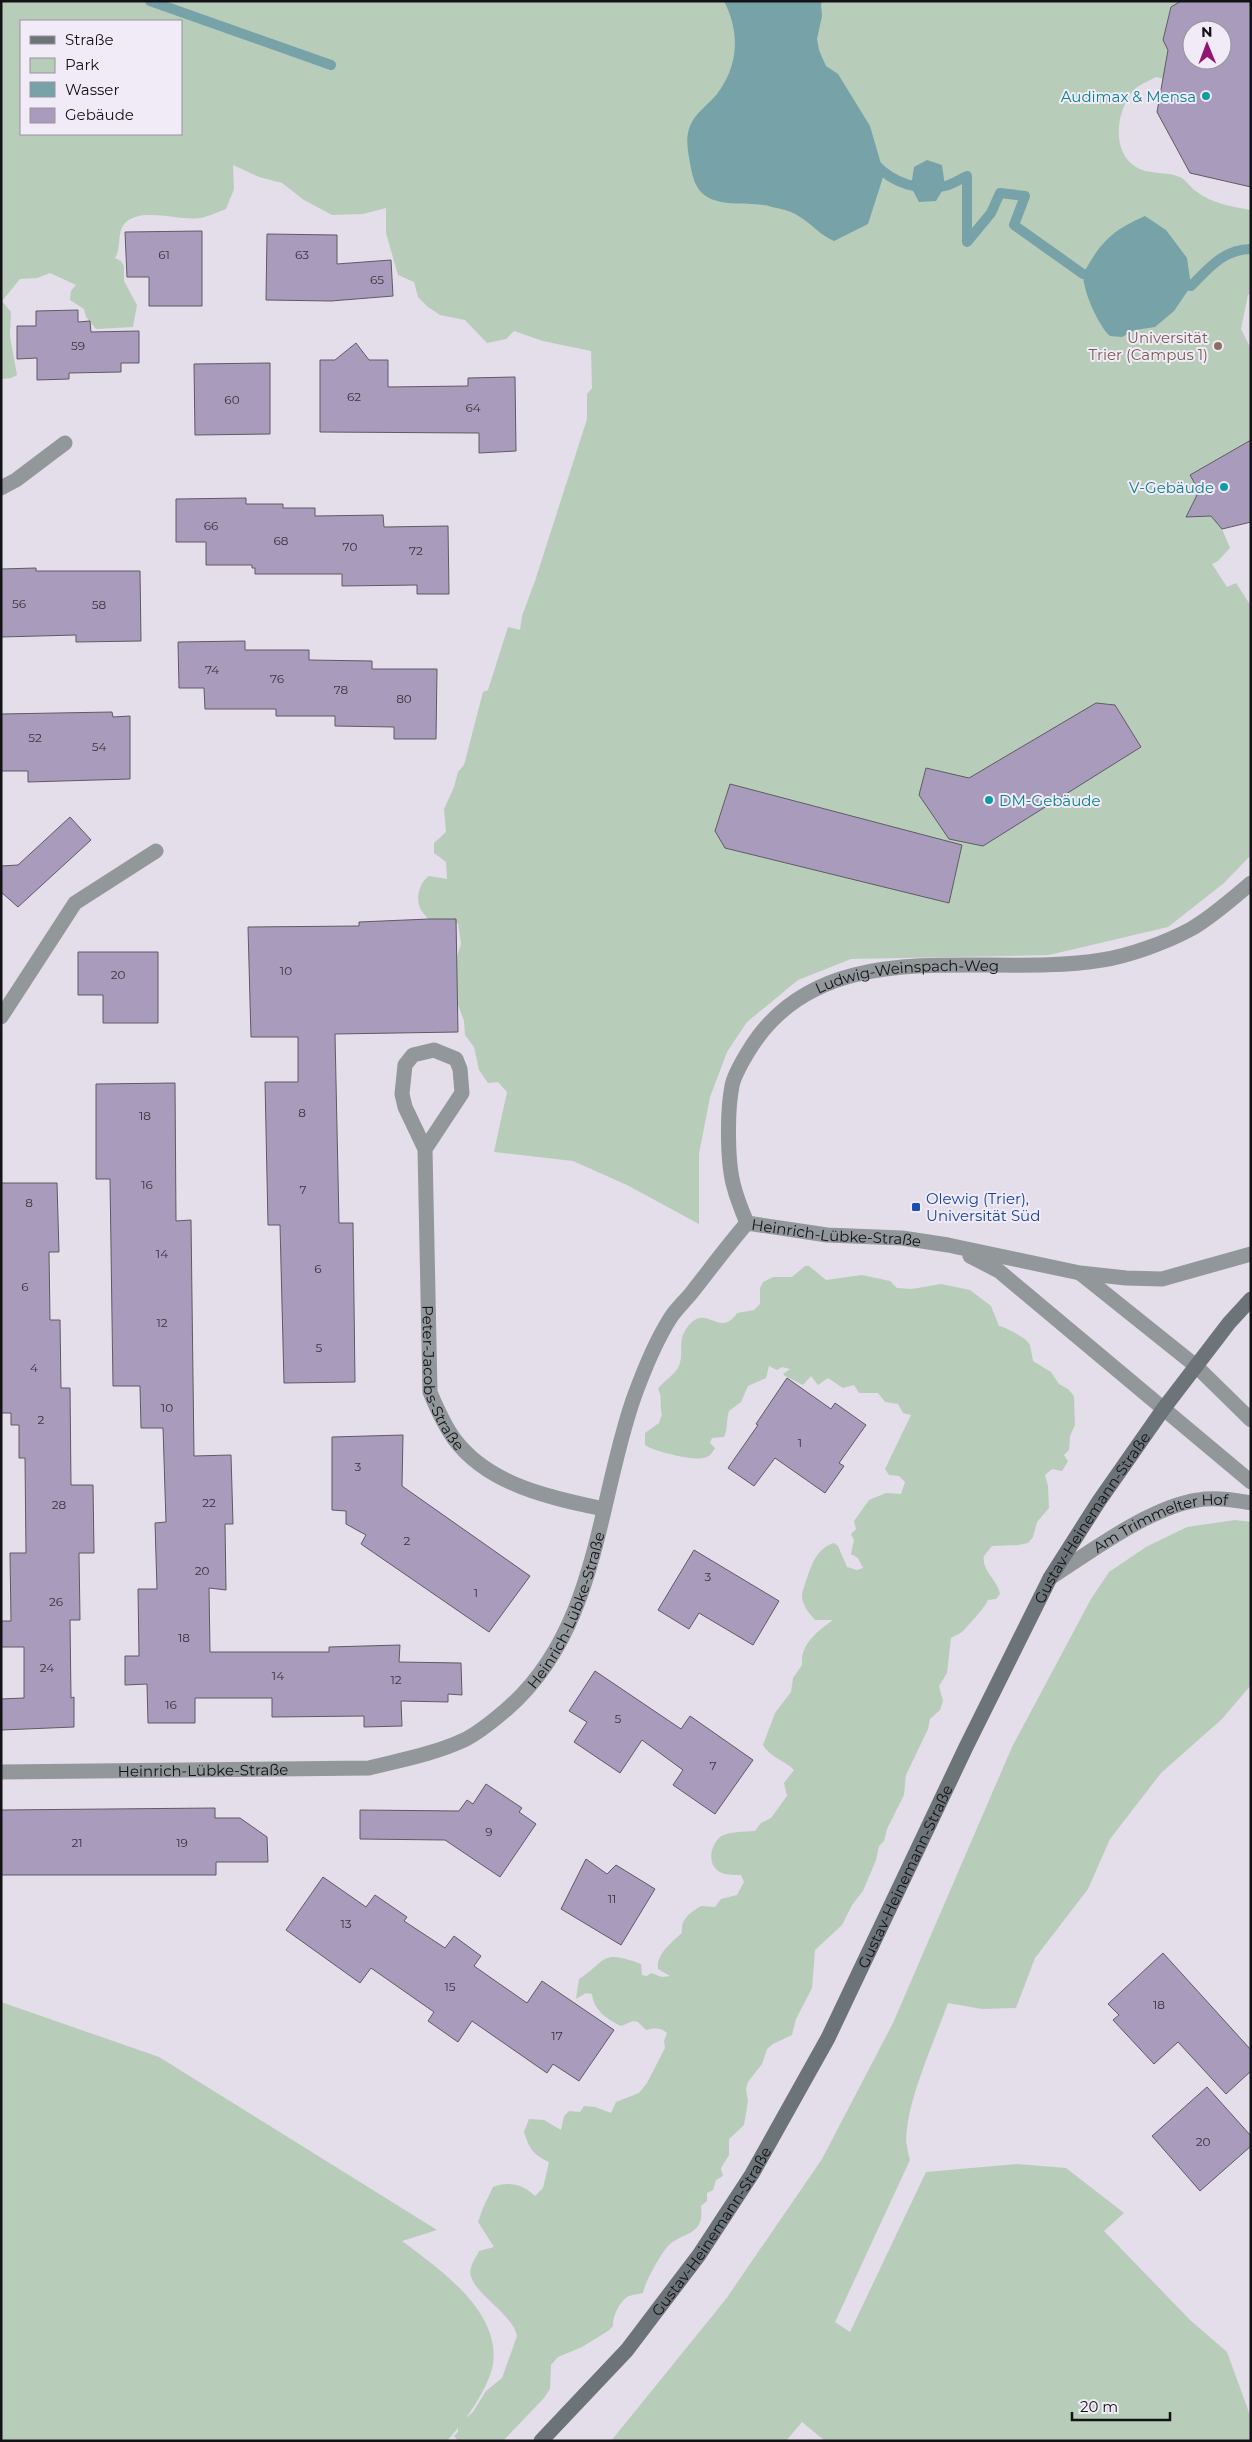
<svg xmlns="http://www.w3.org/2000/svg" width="1252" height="2442" viewBox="0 0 1252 2442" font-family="Montserrat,sans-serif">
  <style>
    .green { fill: #b8ccba; fill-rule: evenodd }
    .water { fill: #76a2a8 }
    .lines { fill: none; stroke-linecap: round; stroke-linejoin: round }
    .stream { stroke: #76a2a8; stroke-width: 10 }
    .building { fill: #a99bbb; stroke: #5f5b64; fill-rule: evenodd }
    .street { stroke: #929799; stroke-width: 15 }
    .secondary { stroke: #6c7477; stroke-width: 15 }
    .culture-dot { fill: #0f9aa8; stroke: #f0ebf6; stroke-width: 2 }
    .education-dot { fill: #8d6e63; stroke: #f0ebf6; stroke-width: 2 }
    .transit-dot { fill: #1a4fb4; stroke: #f0ebf6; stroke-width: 2 }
    .labels { text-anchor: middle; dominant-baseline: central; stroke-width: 4; stroke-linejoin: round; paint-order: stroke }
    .number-label { font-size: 12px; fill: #38343f }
    .culture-label { font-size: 15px; fill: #0d838f; stroke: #f0ebf6; text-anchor: end }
    .education-label { font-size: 15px; fill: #785e54; stroke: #f0ebf6; text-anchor: end }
    .street-label { font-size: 15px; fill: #131216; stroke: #f0ebf6 }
    .transit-label { font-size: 15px; fill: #164399; stroke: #f0ebf6; text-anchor: start }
  </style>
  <rect width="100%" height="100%" fill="#e3dee9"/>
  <!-- green -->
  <g class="green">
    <path d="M 1,1 L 1181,1 L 1171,7 L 1163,40 L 1168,50 L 1164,79 L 1156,77 C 1149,81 1138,85 1133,91 C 1115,113 1110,157 1142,170 C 1154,174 1168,172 1180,177 C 1186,180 1191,188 1197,192 C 1211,203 1233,207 1251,210 L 1251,293 L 1248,295 L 1241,329 L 1251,349 L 1251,440 L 1194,473 L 1193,481 L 1200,493 L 1199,499 L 1194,501 L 1191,507 L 1193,513 L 1198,516 L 1206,515 L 1209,511 L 1222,529 L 1230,548 L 1218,561 L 1212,564 L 1227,587 L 1236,583 L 1251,606 L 1251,855 L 1224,883 L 1168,927 L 1049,955 L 851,959 L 798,980 L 747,1022 L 727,1052 L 710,1097 L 699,1154 L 699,1224 L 627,1185 L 573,1161 L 494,1152 L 507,1092 L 498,1082 L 488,1083 L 479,1070 L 474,1047 L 465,1035 L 464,1021 L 457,1002 L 456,960 L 461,944 L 458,923 L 452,925 L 432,924 C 429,919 424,915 421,910 C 415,899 419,883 429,876 L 447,879 L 446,862 L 434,853 L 434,843 L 446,832 L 444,809 L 454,787 L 458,772 L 464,765 L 483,692 L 488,690 L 508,627 L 520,630 L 522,616 L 535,581 L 587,419 L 587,394 L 592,388 L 591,351 L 543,341 L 514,331 L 506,339 L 487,343 L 465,320 L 440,315 L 428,307 L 418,297 L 414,282 L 398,275 L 386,233 L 386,208 L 363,214 L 332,215 L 304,200 L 282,183 L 259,177 L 233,165 L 234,189 L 226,209 C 217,212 208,217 200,218 C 179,221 143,207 126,222 C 116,231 122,248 115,258 L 121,261 L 124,266 L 124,281 L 137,305 L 133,327 L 96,329 L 86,317 L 84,309 L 70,300 L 71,291 L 76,285 L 50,273 L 37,278 L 20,279 L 2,301 L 11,312 L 10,336 L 17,375 L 11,378 L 2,379 ZM 21,21 L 181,21 L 181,134 L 21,134 Z"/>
    <path d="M 805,1266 L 809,1266 L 826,1280 L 862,1275 L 890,1281 L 897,1288 L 912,1289 L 941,1284 L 970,1290 L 991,1306 L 999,1326 C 1005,1327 1027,1338 1030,1345 C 1031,1350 1032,1356 1033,1361 L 1051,1372 L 1059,1384 L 1068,1389 L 1074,1396 L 1075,1425 L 1070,1436 L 1069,1450 L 1064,1455 L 1068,1461 L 1062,1471 L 1052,1469 L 1045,1475 L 1048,1486 L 1049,1508 L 1037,1522 L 1033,1537 L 1028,1543 L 1018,1545 L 992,1546 L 984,1556 C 981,1570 998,1581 1000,1594 L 996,1599 L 988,1600 C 986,1606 968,1626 962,1632 C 959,1634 954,1636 951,1638 L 947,1673 L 939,1686 L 943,1701 L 940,1710 L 930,1719 L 928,1729 L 906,1775 L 904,1795 L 887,1829 L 884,1841 L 879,1846 L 876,1860 L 863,1891 L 852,1905 L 842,1925 L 815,1950 L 812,1988 L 796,2019 L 792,2035 L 773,2044 L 767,2049 L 762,2064 L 748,2082 L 746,2089 L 748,2101 L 744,2125 L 729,2139 L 729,2155 L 721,2168 L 723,2176 L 716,2180 L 713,2190 L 707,2193 L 707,2201 L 701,2206 C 705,2237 683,2231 668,2246 C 660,2255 645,2282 643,2293 C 638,2294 631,2295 627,2297 C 619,2303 612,2317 613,2326 L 608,2331 L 582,2347 L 558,2357 L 551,2365 L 550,2389 L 544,2398 L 503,2441 L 458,2441 L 454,2436 L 458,2432 L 458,2428 L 447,2441 L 1,2441 L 1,2002 L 159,2057 L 437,2230 L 402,2241 C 438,2268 501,2311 493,2364 C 489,2384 477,2402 466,2418 L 473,2412 L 486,2391 L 502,2378 L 517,2336 C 513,2312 464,2289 471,2268 C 472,2262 477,2256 479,2251 L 494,2247 L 478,2222 L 483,2208 L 493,2187 C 508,2181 523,2184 535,2196 L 543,2188 L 549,2162 C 533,2155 529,2148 524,2132 L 529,2119 L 544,2120 L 561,2130 L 564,2116 L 569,2111 L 580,2112 L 584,2106 L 595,2107 L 611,2113 L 616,2102 L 639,2093 L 647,2083 L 665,2048 L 664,2041 L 667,2033 C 661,2027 653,2028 646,2030 L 638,2022 L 633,2021 L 621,2026 C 607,2019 594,2011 592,1994 L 586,1993 L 576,1999 L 579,1979 C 608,1960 600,1949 641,1964 L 642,1975 L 647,1976 L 651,1973 L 662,1977 L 670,1976 L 658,1969 C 656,1954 672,1942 682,1933 C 680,1919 690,1913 701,1906 L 715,1907 L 721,1899 L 737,1895 L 744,1882 L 741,1875 C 735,1875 727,1875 722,1873 C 707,1867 709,1847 720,1837 C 729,1831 744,1832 755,1831 L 761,1823 L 771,1818 L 787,1796 L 784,1783 L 794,1770 C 784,1760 771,1758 763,1745 L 775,1713 L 791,1692 L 793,1678 L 802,1665 C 800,1644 818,1631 833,1620 L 815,1620 C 809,1613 802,1605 802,1595 C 802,1592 804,1588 805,1584 C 811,1567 815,1549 834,1543 L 838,1546 L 847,1567 L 857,1570 L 863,1568 L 858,1558 L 851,1554 L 854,1540 L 851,1534 L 856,1529 L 854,1521 L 869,1500 L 886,1493 L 901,1494 L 905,1482 L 899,1476 L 889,1475 L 885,1469 L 911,1415 L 903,1413 L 898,1404 L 885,1402 L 878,1393 L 859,1393 L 854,1385 L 843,1388 L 828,1378 L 818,1385 L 811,1376 L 803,1385 L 785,1376 L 783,1374 L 790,1369 L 782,1367 L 777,1370 L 769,1366 L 766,1378 L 748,1386 L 741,1402 L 729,1411 C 726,1420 728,1429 724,1437 L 712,1438 L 710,1443 L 715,1448 C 712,1453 710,1457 703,1458 C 694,1461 652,1451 645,1445 L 645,1433 L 659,1423 L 662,1414 C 659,1405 663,1397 658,1389 C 664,1380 674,1376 679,1366 C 685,1350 675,1339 691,1323 C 707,1306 721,1338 737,1313 L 754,1310 L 760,1304 L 760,1288 L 763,1282 L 773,1277 L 792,1277 Z"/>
    <path d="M 1235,1520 L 1251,1522 L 1251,1685 L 1222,1719 L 1161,1773 L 1110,1839 L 1088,1889 L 1035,1958 L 1016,2008 L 982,2009 L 948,2003 C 935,2039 911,2092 907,2129 C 905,2140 907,2149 910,2160 L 835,2322 L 850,2332 L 926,2172 L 1017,2164 L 1066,2168 L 1124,2213 L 1104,2231 L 1190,2320 L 1227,2352 L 1251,2418 L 1251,2441 L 825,2441 L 802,2422 L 786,2441 L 611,2441 L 726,2299 L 822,2159 L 893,2023 L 1012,1747 L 1091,1599 L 1109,1572 L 1146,1547 L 1187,1527 Z"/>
  </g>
  <!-- water -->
  <g class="water">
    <path d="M 724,1 L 822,1 L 821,5 L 822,16 L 817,39 L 819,50 L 826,66 L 838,74 L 870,126 L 884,174 L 868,224 L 834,241 C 820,235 813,225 800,217 C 792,211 782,209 772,207 C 749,200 722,209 703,194 C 694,186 692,174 690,163 C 688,151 685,138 690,126 C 695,113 709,104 717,94 C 739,65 740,32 724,1 Z"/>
    <path d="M 927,160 L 942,165 L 945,186 L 936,201 L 919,202 L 911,187 L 914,167 Z"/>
    <path d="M 1145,216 L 1166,230 L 1187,258 L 1191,286 L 1174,311 L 1155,327 L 1135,330 L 1122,337 L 1110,336 C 1098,325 1083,291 1083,274 C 1101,242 1111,231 1145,216 Z"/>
  </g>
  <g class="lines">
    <!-- stream -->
    <g class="stream">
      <path d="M 150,1 L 331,65"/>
      <path d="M 876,165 C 893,183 920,192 945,186 C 953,184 960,179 967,176 L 967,242 L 991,213 L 1000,193 L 1025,196 L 1014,225 L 1083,274 L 1096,275"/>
      <path d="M 1178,284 L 1191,286 C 1209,268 1224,249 1251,249"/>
    </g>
  </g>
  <!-- building -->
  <g class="building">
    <path d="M 1181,1 L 1251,1 L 1251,187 L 1190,173 L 1157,112 L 1168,50 L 1163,40 L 1171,7 ZM 1192,30 L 1222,30 L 1222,60 L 1192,60 Z"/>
    <path d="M 202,231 L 202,306 L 149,306 L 149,277 L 127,277 L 125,232 Z"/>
    <path d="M 267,234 L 337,235 L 337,264 L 391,260 L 393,296 L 331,301 L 266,300 Z"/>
    <path d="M 78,310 L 78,322 L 90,321 L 91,332 L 139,331 L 139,363 L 121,363 L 121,372 L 69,373 L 69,379 L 37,380 L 37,358 L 17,359 L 17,326 L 36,326 L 36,311 Z"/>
    <path d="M 356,343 L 369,360 L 388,360 L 388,387 L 468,386 L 468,378 L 515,377 L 516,451 L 479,453 L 479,433 L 320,432 L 320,360 L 335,360 Z"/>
    <path d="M 270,363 L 270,434 L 195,435 L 194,364 Z"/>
    <path d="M 1251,440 L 1251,522 L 1222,529 L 1211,516 L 1186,517 L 1199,491 L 1190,475 Z"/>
    <path d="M 246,498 L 246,504 L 283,504 L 283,508 L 315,508 L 315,516 L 383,515 L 384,527 L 448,526 L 449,594 L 417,594 L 417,585 L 342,586 L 342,574 L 255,574 L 255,568 L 252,568 L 252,565 L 206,565 L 206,542 L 176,542 L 176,499 Z"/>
    <path d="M 36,568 L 36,571 L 140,571 L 141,641 L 76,642 L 76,635 L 1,637 L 1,569 Z"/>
    <path d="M 245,641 L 245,650 L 309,650 L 309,660 L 372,661 L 372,669 L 437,669 L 436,739 L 394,739 L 394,727 L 335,726 L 335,716 L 276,716 L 276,709 L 205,709 L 204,688 L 179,688 L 178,642 Z"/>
    <path d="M 1096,703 L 1115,705 L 1141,747 L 983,846 L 949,839 L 919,795 L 926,768 L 969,778 Z"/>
    <path d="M 112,712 L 113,717 L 130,716 L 130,779 L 28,782 L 28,771 L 1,771 L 1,714 Z"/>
    <path d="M 730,784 L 962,845 L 949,903 L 725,848 L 715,831 Z"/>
    <path d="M 70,817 L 91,840 L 18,907 L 1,892 L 1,866 L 18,865 Z"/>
    <path d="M 429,919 L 456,919 L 458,1032 L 335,1034 L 339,1223 L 353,1223 L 355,1382 L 284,1383 L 280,1225 L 268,1225 L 265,1082 L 298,1082 L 298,1037 L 251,1037 L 248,927 L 359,926 L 359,922 Z"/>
    <path d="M 78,952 L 158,952 L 158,1023 L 103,1023 L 103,995 L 78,995 Z"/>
    <path d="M 175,1083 L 176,1221 L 191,1220 L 194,1456 L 231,1455 L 233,1524 L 225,1524 L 226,1590 L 209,1588 L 210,1652 L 329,1652 L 329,1647 L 400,1645 L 399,1662 L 461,1663 L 462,1695 L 448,1694 L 448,1702 L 401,1701 L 402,1726 L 364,1727 L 364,1716 L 272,1717 L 272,1698 L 195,1698 L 195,1723 L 148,1723 L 147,1684 L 125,1685 L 125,1656 L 139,1656 L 138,1589 L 157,1589 L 155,1523 L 166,1522 L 163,1428 L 141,1428 L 140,1386 L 113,1386 L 110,1179 L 96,1179 L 96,1084 Z"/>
    <path d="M 1,1183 L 57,1183 L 59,1252 L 49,1252 L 50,1320 L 60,1320 L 61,1388 L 70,1388 L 71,1485 L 93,1485 L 94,1553 L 79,1553 L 80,1620 L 70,1620 L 71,1698 L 74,1697 L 74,1727 L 1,1730 L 1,1699 L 24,1698 L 24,1647 L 1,1647 L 1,1621 L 11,1621 L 10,1553 L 26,1553 L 25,1458 L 19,1458 L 19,1425 L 11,1425 L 11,1413 L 1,1413 Z"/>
    <path d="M 787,1378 L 831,1409 L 835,1403 L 866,1425 L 839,1463 L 844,1466 L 825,1493 L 775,1458 L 754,1486 L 728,1468 L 758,1425 L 756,1424 Z"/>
    <path d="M 403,1435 L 402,1486 L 530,1576 L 489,1632 L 361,1544 L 366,1535 L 346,1524 L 346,1511 L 332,1510 L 332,1437 Z"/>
    <path d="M 694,1550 L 779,1601 L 753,1645 L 699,1613 L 689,1629 L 658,1610 Z"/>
    <path d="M 595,1671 L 681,1729 L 690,1716 L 753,1760 L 715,1814 L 673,1785 L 683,1770 L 642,1740 L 620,1773 L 574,1742 L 587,1722 L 569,1711 Z"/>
    <path d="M 486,1784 L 522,1808 L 519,1812 L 536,1824 L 500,1877 L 445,1840 L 360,1839 L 360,1810 L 459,1811 L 467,1800 L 473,1804 Z"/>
    <path d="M 215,1808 L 215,1818 L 240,1818 L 267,1837 L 268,1862 L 216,1862 L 216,1875 L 1,1875 L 1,1810 Z"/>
    <path d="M 586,1859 L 607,1874 L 616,1865 L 655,1889 L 621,1945 L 561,1909 Z"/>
    <path d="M 323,1877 L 366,1907 L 375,1895 L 407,1917 L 404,1921 L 445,1948 L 454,1936 L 481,1956 L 474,1966 L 527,2003 L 542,1981 L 614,2030 L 579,2081 L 553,2064 L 547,2073 L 472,2021 L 458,2042 L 428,2021 L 434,2012 L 371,1968 L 360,1983 L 286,1930 Z"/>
    <path d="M 1163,1953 L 1251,2050 L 1251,2071 L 1226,2094 L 1178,2042 L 1154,2064 L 1113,2020 L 1119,2015 L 1108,2004 Z"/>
    <path d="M 1207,2087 L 1251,2136 L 1251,2146 L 1200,2191 L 1152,2136 Z"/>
  </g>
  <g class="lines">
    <!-- street -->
    <g class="street">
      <path d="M 1,488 L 16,480 L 65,443"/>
      <path d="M 1,1017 L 75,903 L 156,851"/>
      <path id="s1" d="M 425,1149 L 462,1093 L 460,1069 L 456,1059 L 434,1050 L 413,1055 L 405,1065 L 402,1094 L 405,1107 L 425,1149 L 430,1392 C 437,1409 444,1425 455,1440 C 489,1485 551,1498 604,1509"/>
      <path id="s2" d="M 747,1223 C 742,1211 737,1199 734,1187 C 727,1163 727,1111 732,1086 C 734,1075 742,1062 748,1052 C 822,927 984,980 1102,960 C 1129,956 1167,942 1191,929 C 1212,917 1232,899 1251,883"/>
      <path id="s3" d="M 747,1223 L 827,1235 L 902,1238 L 948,1245 L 1080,1273 L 1126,1278 L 1162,1279 L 1251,1254"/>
      <path d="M 970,1256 L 999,1271 L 1251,1482"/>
      <path d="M 1081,1274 L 1196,1366 L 1251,1420"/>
      <path id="s4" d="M 1050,1578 C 1090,1552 1150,1507 1198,1500 C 1214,1497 1235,1500 1251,1503"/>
      <path id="s5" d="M 1,1772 L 369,1768 C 401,1760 434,1754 464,1740 C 479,1733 494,1720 507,1709 C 597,1631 597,1505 633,1400 C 643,1372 655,1342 671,1317 C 677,1308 686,1300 693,1291 C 711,1268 728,1245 747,1223"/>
    </g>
    <!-- secondary -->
    <path class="secondary" id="s6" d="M 541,2441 L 627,2350 L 699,2255 L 752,2174 L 828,2038 L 966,1747 L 1050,1578 L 1099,1501 L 1164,1408 L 1229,1323 L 1251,1299"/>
  </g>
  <!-- markers -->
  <g class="culture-dot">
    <circle cx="1206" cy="96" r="5"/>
    <circle cx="1224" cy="487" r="5"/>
    <circle cx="989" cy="800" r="5"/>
  </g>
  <circle class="education-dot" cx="1218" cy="346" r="5"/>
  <rect class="transit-dot" x="911" y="1202" width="10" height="10" rx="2.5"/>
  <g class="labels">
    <!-- number labels -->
    <g class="number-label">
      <text x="164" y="254">61</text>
      <text x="302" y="254">63</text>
      <text x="377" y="279">65</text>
      <text x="78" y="345">59</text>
      <text x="354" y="396">62</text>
      <text x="232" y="399">60</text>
      <text x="473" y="407">64</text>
      <text x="211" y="525">66</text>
      <text x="281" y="540">68</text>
      <text x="350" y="546">70</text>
      <text x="416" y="550">72</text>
      <text x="19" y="603">56</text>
      <text x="99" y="604">58</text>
      <text x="212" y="669">74</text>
      <text x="277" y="678">76</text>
      <text x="341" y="689">78</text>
      <text x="404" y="698">80</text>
      <text x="35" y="737">52</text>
      <text x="99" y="746">54</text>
      <text x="286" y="970">10</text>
      <text x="118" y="974">20</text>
      <text x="302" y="1112">8</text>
      <text x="145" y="1115">18</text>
      <text x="147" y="1184">16</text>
      <text x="303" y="1189">7</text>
      <text x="29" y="1202">8</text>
      <text x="162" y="1253">14</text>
      <text x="318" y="1268">6</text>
      <text x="25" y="1286">6</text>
      <text x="162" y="1322">12</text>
      <text x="319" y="1347">5</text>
      <text x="34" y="1367">4</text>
      <text x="167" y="1407">10</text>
      <text x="41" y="1419">2</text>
      <text x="800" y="1442">1</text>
      <text x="358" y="1466">3</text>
      <text x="209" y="1502">22</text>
      <text x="59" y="1504">28</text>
      <text x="407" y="1540">2</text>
      <text x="202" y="1570">20</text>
      <text x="708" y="1576">3</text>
      <text x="476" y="1592">1</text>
      <text x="56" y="1601">26</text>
      <text x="184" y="1637">18</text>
      <text x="47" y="1667">24</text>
      <text x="278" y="1675">14</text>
      <text x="396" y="1679">12</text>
      <text x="171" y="1704">16</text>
      <text x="618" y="1718">5</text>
      <text x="713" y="1765">7</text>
      <text x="489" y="1831">9</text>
      <text x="77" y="1842">21</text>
      <text x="182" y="1842">19</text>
      <text x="612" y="1898">11</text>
      <text x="346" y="1923">13</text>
      <text x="450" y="1986">15</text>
      <text x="1159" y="2004">18</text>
      <text x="557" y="2035">17</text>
      <text x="1203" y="2141">20</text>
    </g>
    <!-- culture labels -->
    <g class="culture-label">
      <text x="1196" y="96">Audimax &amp; Mensa</text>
      <text x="1214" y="487">V-Gebäude</text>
      <text x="999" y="800" text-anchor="start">DM-Gebäude</text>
    </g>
    <!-- education labels -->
    <g class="education-label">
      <text x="1208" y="337">Universität<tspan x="1208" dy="17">Trier (Campus 1)</tspan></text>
    </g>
    <!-- street labels -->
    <g class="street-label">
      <text stroke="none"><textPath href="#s2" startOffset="365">Ludwig-Weinspach-Weg</textPath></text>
      <text stroke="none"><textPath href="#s3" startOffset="90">Heinrich-Lübke-Straße</textPath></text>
      <text stroke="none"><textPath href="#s1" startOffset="481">Peter-Jacobs-Straße</textPath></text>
      <text stroke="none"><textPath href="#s6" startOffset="1081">Gustav-Heinemann-Straße</textPath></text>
      <text stroke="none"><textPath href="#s4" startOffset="126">Am Trimmelter Hof</textPath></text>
      <text stroke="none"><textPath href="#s5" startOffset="638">Heinrich-Lübke-Straße</textPath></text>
      <text stroke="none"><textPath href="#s5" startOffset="202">Heinrich-Lübke-Straße</textPath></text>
      <text stroke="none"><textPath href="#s6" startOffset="676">Gustav-Heinemann-Straße</textPath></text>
      <text stroke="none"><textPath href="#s6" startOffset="271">Gustav-Heinemann-Straße</textPath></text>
    </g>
    <!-- transit labels -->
    <g class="transit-label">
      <text x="926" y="1198">Olewig (Trier),<tspan x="926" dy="17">Universität Süd</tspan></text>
    </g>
  </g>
  <!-- border -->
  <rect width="1252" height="2442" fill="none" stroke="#131216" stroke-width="5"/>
  <!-- legend -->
  <rect x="20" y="20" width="162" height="115" fill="#f0ebf6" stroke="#98949c"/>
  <rect x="30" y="36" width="25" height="8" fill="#6c7477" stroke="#98949c"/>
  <text x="65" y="45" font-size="15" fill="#131216">Straße</text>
  <rect x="30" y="58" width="25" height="15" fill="#b8ccba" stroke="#98949c"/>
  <text x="65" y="70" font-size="15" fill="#131216">Park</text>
  <rect x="30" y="82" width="25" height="15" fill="#76a2a8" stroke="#98949c"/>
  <text x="65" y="95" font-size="15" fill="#131216">Wasser</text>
  <rect x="30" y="108" width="25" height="15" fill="#a99bbb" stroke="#98949c"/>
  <text x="65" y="120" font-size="15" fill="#131216">Gebäude</text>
  <!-- north arrow -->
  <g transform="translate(1207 45) rotate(359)"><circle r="24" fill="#f0ebf6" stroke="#98949c"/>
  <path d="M0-4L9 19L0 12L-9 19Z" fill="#911673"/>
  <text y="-8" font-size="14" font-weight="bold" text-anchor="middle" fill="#131216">N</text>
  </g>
  <!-- scale -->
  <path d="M1072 2412v8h98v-8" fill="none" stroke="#131216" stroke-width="2.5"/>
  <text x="1080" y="2412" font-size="15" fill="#131216" stroke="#f0ebf6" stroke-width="4" paint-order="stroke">20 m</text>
</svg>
